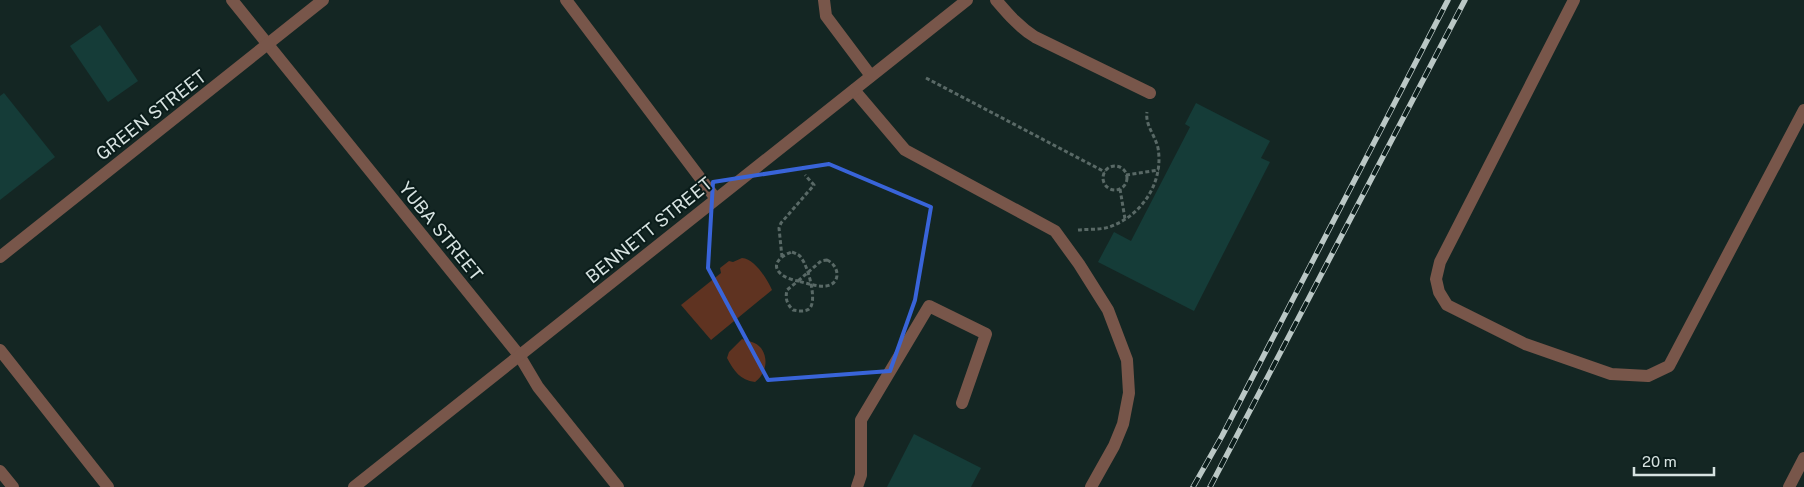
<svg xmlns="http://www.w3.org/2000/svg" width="1804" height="487" viewBox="0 0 1804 487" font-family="'Public Sans',sans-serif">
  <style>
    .green { fill: #5f3321 }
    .building { fill: #153c38 }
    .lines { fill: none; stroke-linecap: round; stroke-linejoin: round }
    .path { stroke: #596966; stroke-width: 3; stroke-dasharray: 4 2.5; stroke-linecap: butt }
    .minor { stroke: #78564a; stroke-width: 12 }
    .rail-casing { stroke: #bac7c5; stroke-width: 5.5 }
    .rail { stroke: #0a1c1a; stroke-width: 4; stroke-dasharray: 11; stroke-linecap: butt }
    .marked { fill: none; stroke: #3964d9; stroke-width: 4; stroke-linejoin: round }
    .labels { text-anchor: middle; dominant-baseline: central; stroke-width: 4; stroke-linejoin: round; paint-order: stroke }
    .street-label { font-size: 18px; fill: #d7e3e1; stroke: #0a1c1a }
  </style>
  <rect width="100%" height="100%" fill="#142623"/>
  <!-- green -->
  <g class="green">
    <path d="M 742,258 C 755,259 767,279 772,290 L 711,340 L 681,305 L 721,273 L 720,268 L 729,261 L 733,262 Z"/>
    <path d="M 742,339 C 748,341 756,342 761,348 C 769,359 766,374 755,382 C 740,380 734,371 727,358 L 729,352 Z"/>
  </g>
  <!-- building -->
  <g class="building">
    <path d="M 100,25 L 138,81 L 108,102 L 70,46 Z"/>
    <path d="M 4,93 L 55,157 L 0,200 L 0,96 Z"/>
    <path d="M 1196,103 L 1270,141 L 1261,158 L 1270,162 L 1194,311 L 1098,262 L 1114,232 L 1131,241 L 1190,127 L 1185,124 Z"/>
    <path d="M 914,434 L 981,468 L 971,487 L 887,487 Z"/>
  </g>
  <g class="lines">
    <!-- path -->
    <g class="path">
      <path d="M 926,78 L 1105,172"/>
      <circle cx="1115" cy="178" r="12"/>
      <path d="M 1126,175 L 1159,170"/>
      <path d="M 1120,189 L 1125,219"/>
      <path d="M 1078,230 C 1088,229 1100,230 1109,227 C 1142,216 1164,182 1158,148 C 1155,135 1145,125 1147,112"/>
      <path d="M 792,252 C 797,254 800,255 802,259 C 808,267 818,302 809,309 C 805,312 798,311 793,310 C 787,304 785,299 787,290 L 798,281 C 792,280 783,277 779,272 C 771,263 784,254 792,252 Z"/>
      <path d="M 782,257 L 779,228 L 781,223 L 814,185 L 805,175"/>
      <path d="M 827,260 C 840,266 841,284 826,286 C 817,287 806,283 798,281 L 821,261 Z"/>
    </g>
    <!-- minor -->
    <g class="minor">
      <path d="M 232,0 L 519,355 L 538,387 L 618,487"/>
      <path d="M 566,0 L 716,199"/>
      <path d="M 824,0 L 826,16 L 871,76"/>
      <path d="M 996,0 C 1008,14 1019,27 1035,37 L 1150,93"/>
      <path d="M 1574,0 L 1440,262 L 1436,279 L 1439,292 L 1447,305 L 1525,344 L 1611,374 L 1648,376 L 1669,366 L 1804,110"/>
      <path d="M 854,90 L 905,150 L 1055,231 L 1079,264 L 1108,310 L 1127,360 L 1129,393 L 1123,424 L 1114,446 L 1091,487"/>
      <path d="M 0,257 L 323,0"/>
      <path d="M 0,350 L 108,487"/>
      <path d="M 0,471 L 13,487"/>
      <path d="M 354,487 L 967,0"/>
      <path d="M 857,487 L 861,475 L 861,420 L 929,306 L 986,334 L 962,403"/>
      <path d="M 1789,487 L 1804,458"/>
    </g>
    <!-- rail casing -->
    <g class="rail-casing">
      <g id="rail">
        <path d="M 1193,487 L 1222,436 L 1448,0"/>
        <path d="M 1210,487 L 1465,0"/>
      </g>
    </g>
    <!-- rail -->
    <use href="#rail" class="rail"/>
  </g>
  <!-- marked area -->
  <path class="marked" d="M 829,164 L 931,207 L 915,300 L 890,371 L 768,380 L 708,268 L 713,182 Z"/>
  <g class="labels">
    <!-- street labels -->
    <g class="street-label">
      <text transform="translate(151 115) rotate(-38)">GREEN STREET</text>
      <text transform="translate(649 230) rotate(-39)">BENNETT STREET</text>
      <text transform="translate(441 231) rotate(51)">YUBA STREET</text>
    </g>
  </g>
  <!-- scale -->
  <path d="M1634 467v8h80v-8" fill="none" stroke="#d7e3e1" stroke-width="2.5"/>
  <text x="1642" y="467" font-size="15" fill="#d7e3e1" stroke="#0a1c1a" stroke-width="4" paint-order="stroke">20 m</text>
</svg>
